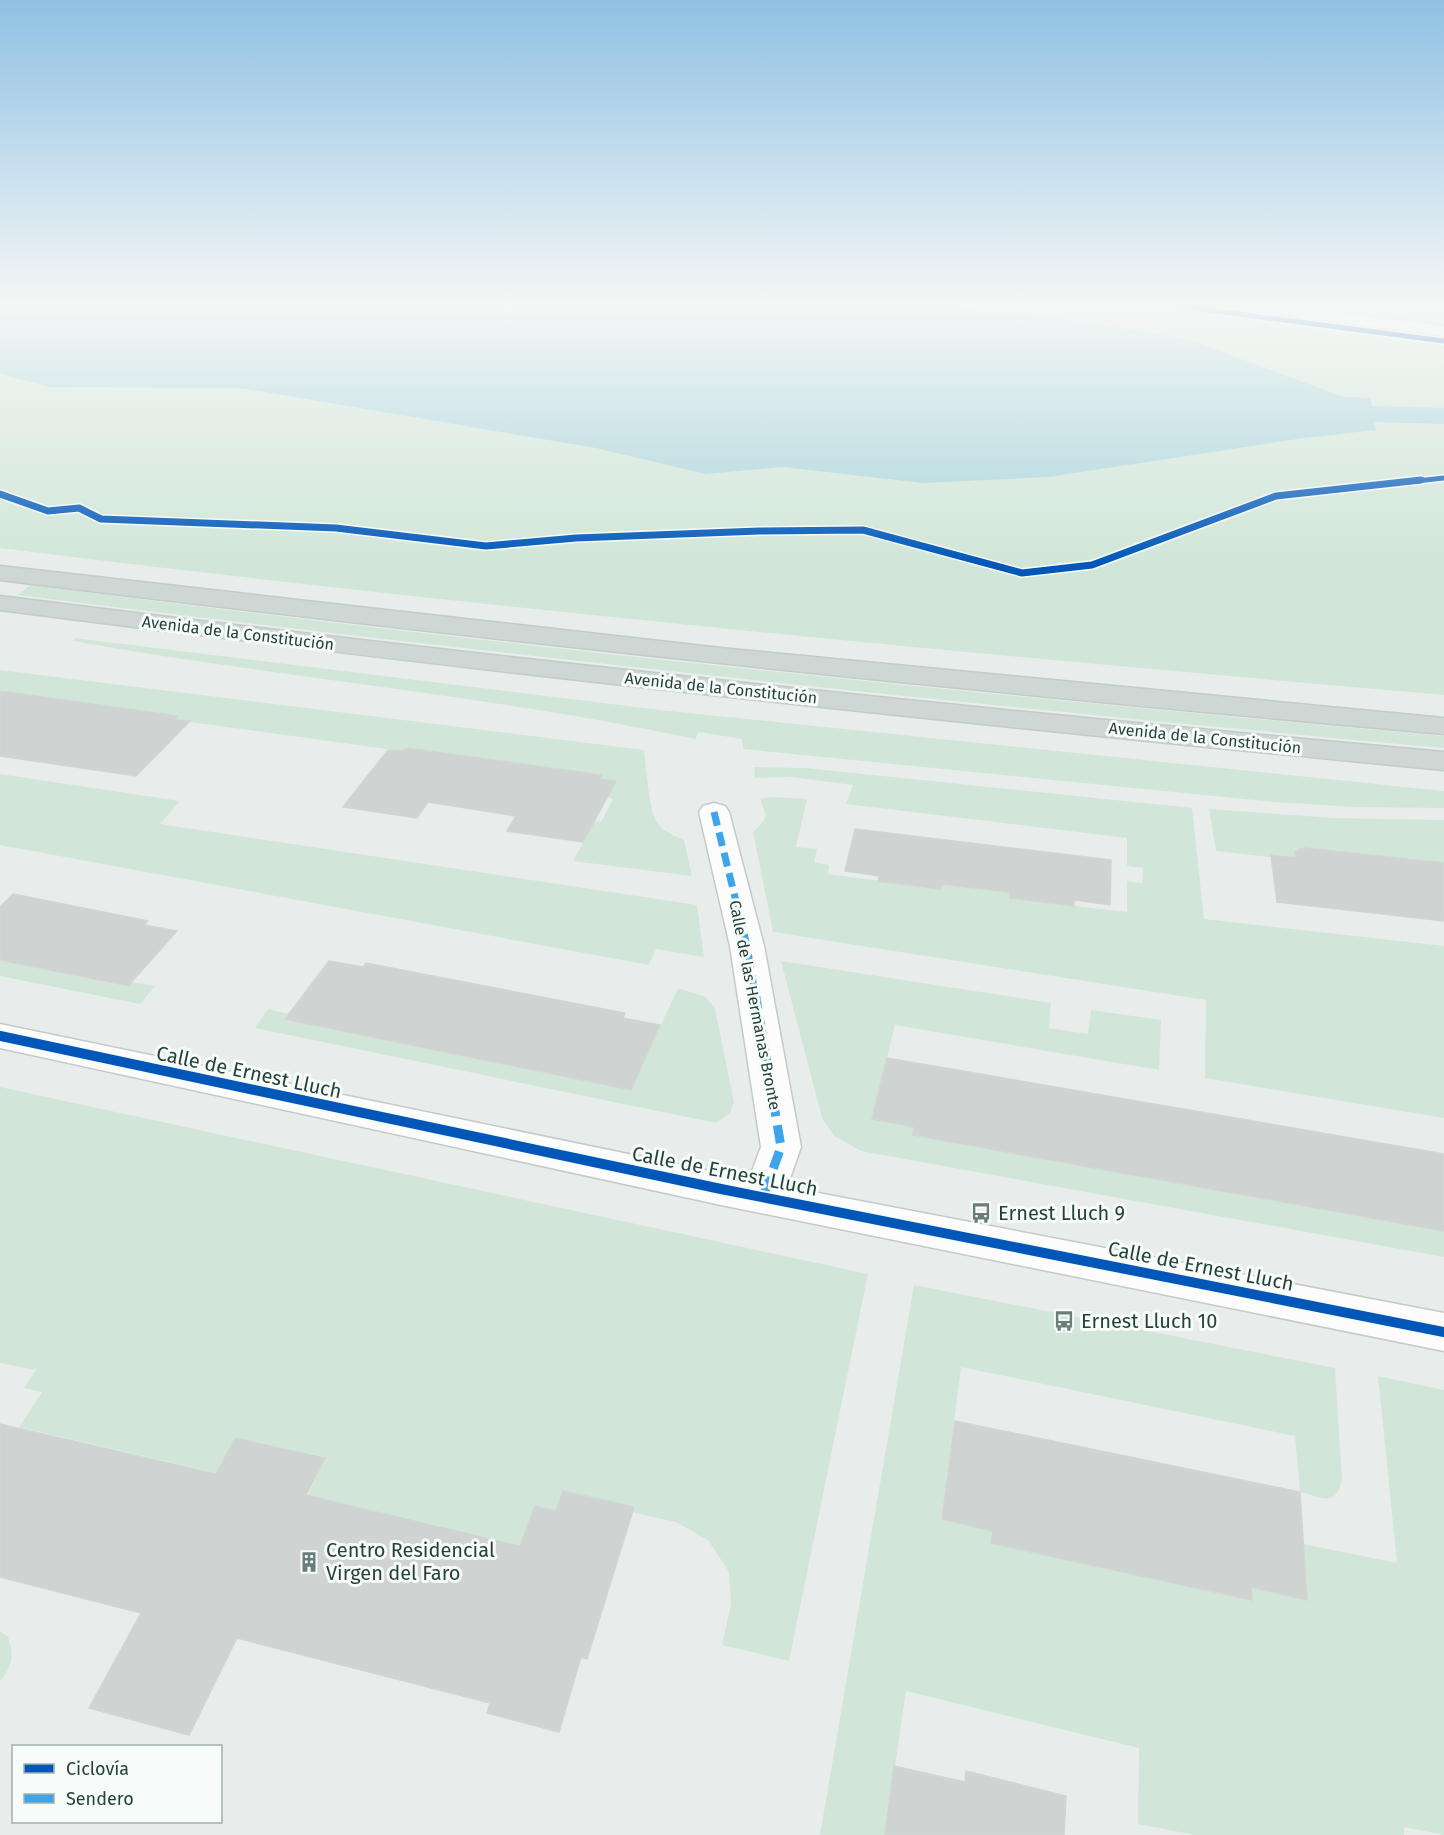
<svg xmlns="http://www.w3.org/2000/svg" width="1444" height="1835" viewBox="0 0 1444 1835" font-family="'Fira Sans',sans-serif">
  <style>
    .green { fill: #d1e6d8 }
    .water { fill: #a9d4db }
    .building { fill: #cfd4d2; stroke: #d1d6d4; stroke-width: 1.5 }
    .lines { fill: none; stroke-linecap: round; stroke-linejoin: round }
    .minor-casing { stroke: #c5cac8; stroke-width: 3 }
    .primary-casing { stroke: #c3ccc9; stroke-width: 3 }
    .minor { fill: #fcfcfc; fill-rule: evenodd }
    .primary { fill: #cfd7d5; fill-rule: evenodd }
    .quiet-far1 { stroke: #3ea4ec; stroke-width: 7; stroke-dasharray: 14 7; stroke-linecap: butt }
    .quiet { stroke: #3ea4ec; stroke-width: 9; stroke-dasharray: 18 9; stroke-linecap: butt }
    .cycleway-far2-casing { stroke: #f7fbf9; stroke-width: 8 }
    .cycleway-far1-casing { stroke: #f7fbf9; stroke-width: 10 }
    .cycleway-casing { stroke: #f7fbf9; stroke-width: 14 }
    .cycleway-far2 { stroke: #0057b8; stroke-width: 5 }
    .cycleway-far1 { stroke: #0057b8; stroke-width: 7 }
    .cycleway { stroke: #0057b8; stroke-width: 10 }
    .labels { text-anchor: middle; dominant-baseline: central; stroke-width: 6; stroke-linejoin: round; paint-order: stroke }
    .street-label { font-size: 16px; fill: #24423a; stroke: #f7fbf9 }
    .near-street-label { font-size: 20px; fill: #24423a; stroke: #f7fbf9 }
    .near-poi-label { font-size: 20px; fill: #24423a; stroke: #f7fbf9; text-anchor: start }
  </style>
  <rect width="100%" height="100%" fill="#e8edeb"/>
  <!-- green -->
  <g class="green">
    <path d="M 0,306 L 1218,306 L 1444,336 L 1444,695 C 962,653 480,608 0,548 Z"/>
    <path d="M 1288,306 L 1444,306 L 1444,328 Z"/>
    <path d="M 30,585 C 500,646 972,694 1444,736 L 1444,748 C 968,705 492,654 18,595 Z"/>
    <path d="M 74,638 L 660,710 L 1444,791 L 1444,808 L 1354,807 L 1274,802 L 743,749 L 742,739 L 699,732 L 695,739 C 490,695 280,678 73,641 Z"/>
    <path d="M 0,670 L 644,750 C 646,766 649,809 656,821 C 662,831 674,836 684,840 L 692,876 L 573,861 L 595,821 L 601,822 L 613,799 L 608,797 L 616,782 L 407,748 L 403,751 L 387,749 L 175,720 L 0,691 Z"/>
    <path d="M 754,767 L 805,768 L 1192,808 L 1204,919 L 1444,946 L 1444,1118 L 1205,1078 L 1206,1000 L 773,932 L 753,832 L 762,823 L 766,815 L 760,799 L 771,797 L 807,799 L 796,847 L 817,849 L 814,862 L 829,865 L 828,874 L 940,889 L 941,884 L 1010,892 L 1010,898 L 1127,912 L 1127,881 L 1142,883 L 1143,868 L 1127,866 L 1127,838 L 846,804 L 853,785 L 791,777 L 755,778 Z"/>
    <path d="M 0,774 L 180,801 L 160,824 L 697,905 L 704,957 L 656,949 L 649,965 L 0,845 Z"/>
    <path d="M 1209,809 L 1333,818 L 1444,820 L 1444,863 L 1305,848 L 1300,849 L 1300,852 L 1295,851 L 1296,860 L 1216,851 Z"/>
    <path d="M 0,960 L 127,987 L 132,982 L 155,986 L 140,1004 L 0,976 Z"/>
    <path d="M 781,961 L 1051,1003 L 1049,1028 L 1088,1034 L 1091,1010 L 1161,1020 L 1159,1070 L 895,1025 L 872,1119 L 914,1127 L 913,1135 L 1371,1218 L 1422,1219 L 1422,1227 L 1444,1231 L 1444,1257 L 861,1151 L 834,1136 L 822,1118 Z"/>
    <path d="M 678,988 L 706,997 L 715,1009 L 734,1102 L 730,1113 L 716,1123 L 255,1028 L 268,1009 L 289,1014 L 286,1019 L 293,1020 L 631,1090 Z"/>
    <path d="M 0,1087 L 868,1274 L 789,1661 L 722,1645 L 731,1604 L 729,1572 L 708,1540 L 676,1522 L 631,1512 L 633,1506 L 563,1491 L 556,1512 L 521,1545 L 308,1495 L 325,1457 L 236,1438 L 217,1473 L 19,1427 L 42,1392 L 24,1388 L 36,1370 L 0,1363 Z"/>
    <path d="M 914,1285 L 1335,1368 L 1342,1480 C 1336,1508 1321,1497 1300,1492 L 1295,1436 L 961,1367 L 942,1519 L 993,1531 L 992,1543 L 1030,1552 L 1150,1565 L 1151,1578 L 1251,1600 L 1251,1587 L 1307,1599 L 1303,1544 L 1397,1563 L 1378,1376 L 1444,1390 L 1444,1835 L 1404,1827 L 1404,1835 L 1195,1835 L 1138,1824 L 1139,1748 L 906,1691 L 885,1835 L 820,1835 Z"/>
    <path d="M 0,1631 L 8,1637 C 14,1655 13,1666 0,1681 Z"/>
  </g>
  <!-- water -->
  <path class="water" d="M 0,306 L 951,306 L 1081,321 L 1187,339 L 1344,397 L 1370,398 L 1372,406 L 1444,408 L 1444,424 L 1374,422 L 1376,430 L 1304,438 L 1048,477 L 923,483 L 783,467 L 705,474 L 596,448 L 240,388 L 50,387 L 0,374 Z"/>
  <!-- building -->
  <g class="building">
    <path d="M 0,691 L 178,716 L 175,720 L 190,721 L 136,776 L 0,756 Z"/>
    <path d="M 406,748 L 602,775 L 600,779 L 616,781 L 583,842 L 507,831 L 516,816 L 428,802 L 417,818 L 343,807 L 388,750 L 403,751 Z"/>
    <path d="M 855,829 L 1111,860 L 1110,905 L 1074,900 L 1074,906 L 1035,901 L 1010,898 L 1010,892 L 941,884 L 941,889 L 878,881 L 879,876 L 845,871 Z"/>
    <path d="M 1305,848 L 1444,863 L 1444,921 L 1277,902 L 1271,855 L 1296,858 L 1295,851 L 1300,852 L 1299,849 Z"/>
    <path d="M 13,894 L 148,921 L 144,925 L 177,931 L 128,986 L 0,960 L 0,907 Z"/>
    <path d="M 329,961 L 363,967 L 366,963 L 625,1013 L 623,1018 L 660,1025 L 631,1090 L 285,1019 Z"/>
    <path d="M 887,1058 L 1444,1154 L 1444,1231 L 913,1135 L 914,1127 L 872,1119 Z"/>
    <path d="M 955,1421 L 1300,1492 L 1307,1600 L 1251,1587 L 1252,1600 L 1031,1552 L 991,1543 L 993,1531 L 942,1519 Z"/>
    <path d="M 0,1424 L 216,1474 L 235,1438 L 325,1458 L 306,1495 L 520,1546 L 535,1506 L 556,1511 L 563,1491 L 634,1507 L 587,1659 L 581,1657 L 559,1732 L 487,1713 L 490,1703 L 237,1638 L 189,1735 L 89,1708 L 141,1613 L 0,1577 Z"/>
    <path d="M 894,1766 L 965,1782 L 966,1771 L 1066,1796 L 1064,1835 L 885,1835 Z"/>
  </g>
  <g class="lines">
    <!-- minor casing -->
    <g class="minor-casing">
      <g id="minor">
        <path d="M 1244,306 L 1294,306 L 1444,326 L 1444,336 L 1252,311 Z"/>
        <path d="M 714,803 L 725,806 L 729,812 L 764,946 L 801,1147 L 787,1187 L 1444,1313 L 1444,1351 L 721,1205 L 0,1048 L 0,1024 L 749,1179 L 761,1147 L 730,946 L 699,812 L 703,806 Z"/>
      </g>
    </g>
    <!-- primary casing -->
    <g class="primary-casing">
      <g id="primary">
        <path d="M 0,566 L 721,648 L 1444,718 L 1444,734 C 962,691 481,640 0,580 Z"/>
        <path d="M 0,596 C 480,657 962,708 1444,752 L 1444,770 C 962,724 480,672 0,610 Z"/>
      </g>
    </g>
    <!-- minor -->
    <use href="#minor" class="minor"/>
    <!-- primary -->
    <use href="#primary" class="primary"/>
    <!-- quiet-far1 -->
    <path class="quiet-far1" d="M 714,812 L 747,946 L 755,994"/>
    <!-- quiet -->
    <path class="quiet" d="M 755,992 L 781,1147 L 763,1197"/>
    <!-- cycleway-far2 casing -->
    <g class="cycleway-far2-casing">
      <g id="cycleway-far2">
        <path d="M 1178,306 L 1444,341"/>
        <path d="M 1407,482 L 1444,478"/>
      </g>
    </g>
    <!-- cycleway-far1 casing -->
    <g class="cycleway-far1-casing">
      <path id="cycleway-far1" d="M 0,494 L 48,511 L 79,508 L 101,519 L 336,528 L 486,546 L 576,538 L 759,531 L 863,530 L 1022,573 L 1092,565 L 1276,496 L 1421,480"/>
    </g>
    <!-- cycleway casing -->
    <g class="cycleway-casing">
      <path id="cycleway" d="M 0,1036 L 721,1189 L 1444,1332"/>
    </g>
    <!-- cycleway-far2 -->
    <use href="#cycleway-far2" class="cycleway-far2"/>
    <!-- cycleway-far1 -->
    <use href="#cycleway-far1" class="cycleway-far1"/>
    <!-- cycleway -->
    <use href="#cycleway" class="cycleway"/>
  </g>
  <!-- sky -->
  <linearGradient id="sky" x2="0" y2="1"><stop stop-color="#8fc1e3"/><stop offset="0.54" stop-color="#f5f7f6"/><stop offset="1" stop-color="#f5f7f6" stop-opacity="0"/></linearGradient>
  <rect width="1444" height="563" fill="url(#sky)"/>
  <!-- icons -->
  <defs>
    <g id="bus-bare" transform="scale(1.62)"><path d="M-5-6H5V4H4V6H2V4H-2V6H-4V4H-5ZM-3.5-4V0h7V-4ZM-3.5 1.2v1.5H-2V1.2ZM2 1.2v1.5H3.5V1.2Z" fill="#697e78" stroke="#f7fbf9" stroke-width="2.5" paint-order="stroke"/></g>
    <g id="building-bare" transform="scale(1.62)"><path d="M-4-6H4V6H1V3H-1V6H-4ZM-2.5-4.3h1.7v1.8h-1.7ZM.8-4.3h1.7v1.8H.8ZM-2.5-1h1.7V.8h-1.7ZM.8-1h1.7V.8H.8Z" fill="#697e78" stroke="#f7fbf9" stroke-width="2.5" paint-order="stroke"/></g>
  </defs>
  <g fill-rule="evenodd">
    <use href="#bus-bare" x="981" y="1213"/>
    <use href="#bus-bare" x="1064" y="1321"/>
    <use href="#building-bare" x="309" y="1562"/>
  </g>
  <g class="labels">
    <!-- street labels -->
    <g class="street-label">
      <text transform="translate(238 633) rotate(7)">Avenida de la Constitución</text>
      <text transform="translate(721 688) rotate(6)">Avenida de la Constitución</text>
      <text transform="translate(1205 738) rotate(6)">Avenida de la Constitución</text>
      <text transform="translate(755 1005) rotate(79)">Calle de las Hermanas Bronte</text>
    </g>
    <!-- near-street labels -->
    <g class="near-street-label">
      <text transform="translate(249 1072) rotate(12)">Calle de Ernest Lluch</text>
      <text transform="translate(725 1171) rotate(11)">Calle de Ernest Lluch</text>
      <text transform="translate(1201 1266) rotate(11)">Calle de Ernest Lluch</text>
    </g>
    <!-- near-poi labels -->
    <g class="near-poi-label">
      <text x="998" y="1213">Ernest Lluch 9</text>
      <text x="1081" y="1321">Ernest Lluch 10</text>
      <text x="326" y="1550">Centro Residencial<tspan x="326" dy="23">Virgen del Faro</tspan></text>
    </g>
  </g>
  <!-- legend -->
  <rect x="12" y="1745" width="210" height="78" fill="#f7fbf9" stroke="#a3b1ad" stroke-width="1.5"/>
  <rect x="24" y="1764" width="30" height="9" fill="#0057b8" stroke="#a3b1ad" stroke-width="1.5"/>
  <text x="66" y="1775" font-size="18" fill="#24423a">Ciclovía</text>
  <rect x="24" y="1794" width="30" height="9" fill="#3ea4ec" stroke="#a3b1ad" stroke-width="1.5"/>
  <text x="66" y="1805" font-size="18" fill="#24423a">Sendero</text>
</svg>
